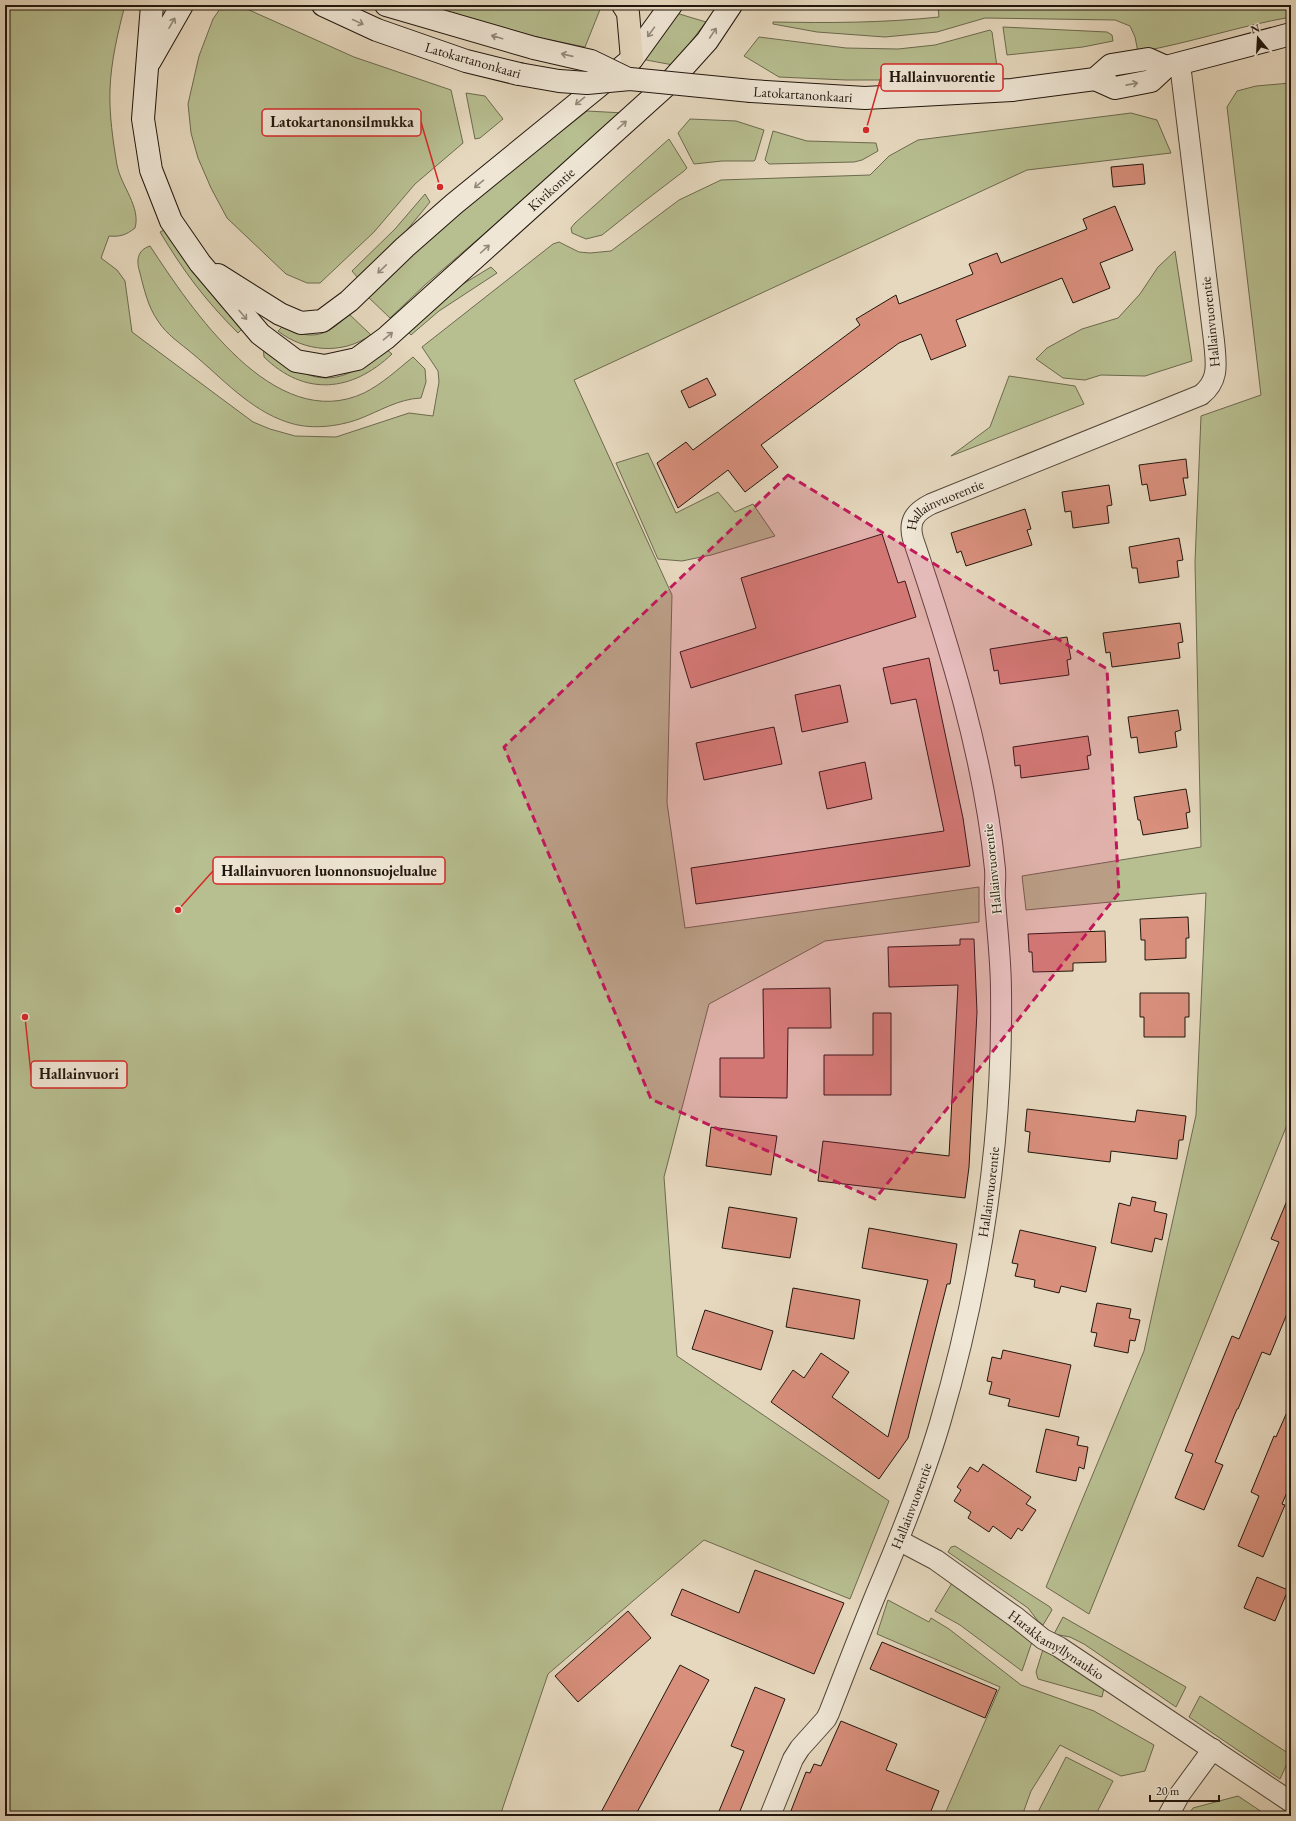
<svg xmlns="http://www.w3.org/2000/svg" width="1296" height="1821" viewBox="0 0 1296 1821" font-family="'EB Garamond',serif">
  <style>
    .green { fill: #b7be90; stroke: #6c6a4f }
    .building { fill: #d88f7c; stroke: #22170e }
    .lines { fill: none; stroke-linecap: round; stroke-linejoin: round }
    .street-casing { stroke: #53473a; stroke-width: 22 }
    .secondary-casing { stroke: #22170e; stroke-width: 24 }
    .highway-casing { stroke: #22170e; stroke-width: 24 }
    .street { stroke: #efe6d5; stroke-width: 20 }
    .secondary { stroke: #efe6d5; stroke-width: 22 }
    .highway { stroke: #e6d8be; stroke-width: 22 }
    .secondary-bridge-casing { stroke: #22170e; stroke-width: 24; stroke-linecap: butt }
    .secondary-bridge { stroke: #efe6d5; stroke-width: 22 }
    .oneway { stroke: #93897b }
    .marked { fill: #c2185b; fill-opacity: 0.2; stroke: #c2185b; stroke-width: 3; stroke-dasharray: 8 5; stroke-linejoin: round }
    .labels { text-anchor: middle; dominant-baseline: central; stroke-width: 3; stroke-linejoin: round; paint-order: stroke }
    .street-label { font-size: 14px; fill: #22170e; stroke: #efe6d5 }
    .leader { fill: none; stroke: #d62828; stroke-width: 1.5 }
    .callout-dot { fill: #d62828; stroke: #efe6d5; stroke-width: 1.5 }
    .callout { fill: #efe6d5; stroke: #d62828; stroke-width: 1.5 }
    .callout-label { font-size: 15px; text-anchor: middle; font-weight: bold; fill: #22170e }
  </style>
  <rect width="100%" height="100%" fill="#e6d8be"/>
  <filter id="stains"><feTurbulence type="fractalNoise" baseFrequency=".005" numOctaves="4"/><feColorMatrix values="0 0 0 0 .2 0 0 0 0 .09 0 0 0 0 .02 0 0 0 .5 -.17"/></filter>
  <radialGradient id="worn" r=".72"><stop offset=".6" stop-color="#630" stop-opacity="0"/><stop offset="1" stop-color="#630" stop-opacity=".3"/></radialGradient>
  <!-- green -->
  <g class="green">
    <path d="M 5,5 L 125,5 C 118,32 111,61 110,89 C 109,114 113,141 117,165 C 121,186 141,207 135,228 C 126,235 120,237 109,236 L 101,258 L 117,270 L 125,281 L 132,332 L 253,422 L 270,429 L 295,436 L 336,437 L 409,413 L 433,416 L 439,382 L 438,371 L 422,347 L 553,244 L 559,242 L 579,252 L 590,253 L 611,251 L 679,200 L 721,180 L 870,175 L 889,156 L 918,140 L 1131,113 L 1157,120 L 1171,153 L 1027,170 L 574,380 L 672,595 L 667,803 L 685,928 L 979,887 L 979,922 L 825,941 L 709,1004 L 664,1177 L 677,1356 L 889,1501 L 850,1599 L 704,1540 L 548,1674 L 500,1816 L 5,1816 Z"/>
    <path d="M 238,5 L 354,57 L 451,90 L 463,143 L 415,184 L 374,232 L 320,283 L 307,283 L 286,274 L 227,218 L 211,188 L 198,158 L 191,133 L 188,104 L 199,56 L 213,19 L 222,6 Z"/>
    <path d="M 426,5 L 599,5 L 601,7 L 585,47 L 536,37 Z"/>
    <path d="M 945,5 L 1291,5 L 1291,17 C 1239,26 1190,43 1138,52 L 1135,37 L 1130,26 L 1115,20 L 985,18 L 937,32 L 885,37 L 817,32 L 773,24 L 773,22 C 828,23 883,23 939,17 L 938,6 Z"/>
    <path d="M 676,13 L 706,22 L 673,65 L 641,59 Z"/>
    <path d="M 1003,27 L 1107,32 L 1112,35 L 1113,41 L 1083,47 L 1007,55 Z"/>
    <path d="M 990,30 L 992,32 L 997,67 L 957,78 L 938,80 L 846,80 L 779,77 L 744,56 L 759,37 L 846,48 L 898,49 L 935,45 Z"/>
    <path d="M 1291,83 L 1291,1115 L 1089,1614 L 1046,1587 L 1144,1351 L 1196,1115 L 1206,893 L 1026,910 L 1022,876 L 1201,847 L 1195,562 L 1201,416 L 1261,395 L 1227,107 L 1237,91 L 1256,86 Z"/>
    <path d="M 466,93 L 485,96 L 503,119 L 480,138 L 475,139 Z"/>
    <path d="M 587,111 L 624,113 L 426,284 L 390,318 L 366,295 L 458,213 Z"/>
    <path d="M 690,119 L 736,121 L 764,130 L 755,160 L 754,161 L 722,161 L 694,164 L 678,133 Z"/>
    <path d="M 773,131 L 807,141 L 876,143 L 878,151 L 862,160 L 854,162 L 769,164 L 765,160 Z"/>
    <path d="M 669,139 L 687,168 L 684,171 L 646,200 L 602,235 L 586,239 L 572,233 L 571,228 L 575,223 Z"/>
    <path d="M 425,194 L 430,202 L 402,236 L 358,278 L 352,271 L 395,229 Z"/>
    <path d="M 164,230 L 244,327 L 238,333 C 205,300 184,272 160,232 Z"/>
    <path d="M 150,246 C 191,308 274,435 364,393 C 382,384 397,370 413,357 L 425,369 L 426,382 L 421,398 C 398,399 380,411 359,419 C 337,427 309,430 287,422 C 250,410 222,378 193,354 C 180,343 167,335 158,321 C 148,307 144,289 140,273 C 136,261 137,250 150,246 Z"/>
    <path d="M 1175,251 L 1192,361 L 1145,376 L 1101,375 L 1085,380 L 1063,378 L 1036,359 L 1047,348 L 1082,329 L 1118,318 L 1140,294 L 1158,267 Z"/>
    <path d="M 491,267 L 497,273 L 439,311 L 411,335 L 405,329 L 443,296 Z"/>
    <path d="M 349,314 L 371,335 C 342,355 305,352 278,331 L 283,326 C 312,342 327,336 349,314 Z"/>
    <path d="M 263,345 C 276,354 288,365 302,372 C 334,388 362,369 385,348 L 392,354 C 352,392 305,397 264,357 Z"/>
    <path d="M 1009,376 L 1075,386 L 1084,404 L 951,456 L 990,427 Z"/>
    <path d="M 648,453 L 676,513 L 718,492 L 735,512 L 753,504 L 775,536 L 711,555 L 682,561 L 658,559 L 616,463 Z"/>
    <path d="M 955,1546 L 1050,1607 L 1052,1610 L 1043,1625 L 1038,1621 L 1028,1608 L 948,1552 L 951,1547 Z"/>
    <path d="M 952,1583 L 1033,1639 L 1022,1671 L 960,1625 L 935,1611 Z"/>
    <path d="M 888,1600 L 929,1622 L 931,1618 L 949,1629 L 1021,1685 L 1094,1711 L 1154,1745 L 1145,1771 L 1121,1776 L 1060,1745 L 1031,1791 L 1022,1816 L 944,1816 L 1000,1687 L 877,1634 Z"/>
    <path d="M 1063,1617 L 1186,1687 L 1176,1707 L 1084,1644 L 1070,1637 L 1054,1634 Z"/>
    <path d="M 1044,1646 L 1104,1688 L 1102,1697 L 1038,1679 L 1036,1672 Z"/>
    <path d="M 1200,1696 L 1291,1755 L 1280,1779 L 1189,1717 Z"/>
    <path d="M 1066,1757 L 1113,1781 L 1095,1816 L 1036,1816 Z"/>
    <path d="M 1238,1796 L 1268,1816 L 1187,1816 L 1193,1808 Z"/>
  </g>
  <!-- building -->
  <g class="building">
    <path d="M 1143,164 L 1145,184 L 1113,187 L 1111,167 Z"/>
    <path d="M 1115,206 L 1133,250 L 1100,263 L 1110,288 L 1073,303 L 1062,278 L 1007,300 L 956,320 L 966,346 L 931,360 L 921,334 L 899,343 L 761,445 L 778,467 L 745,492 L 728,470 L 678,508 L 657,463 L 686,442 L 693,450 L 860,325 L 856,319 L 896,295 L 899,304 L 973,274 L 969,264 L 997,253 L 1001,263 L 1087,229 L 1083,219 Z"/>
    <path d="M 707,378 L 716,395 L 689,408 L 681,391 Z"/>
    <path d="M 1186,459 L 1188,478 L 1183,478 L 1186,495 L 1150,501 L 1147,484 L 1142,485 L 1139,465 Z"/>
    <path d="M 1109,485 L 1112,505 L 1107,506 L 1109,523 L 1073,528 L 1071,511 L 1065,512 L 1062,492 Z"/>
    <path d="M 1025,509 L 1031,529 L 1027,530 L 1032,545 L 966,566 L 961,551 L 957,553 L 951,533 Z"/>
    <path d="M 882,534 L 898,583 L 905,581 L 916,617 L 691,688 L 680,652 L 756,628 L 741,578 Z"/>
    <path d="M 1179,538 L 1183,560 L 1177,561 L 1179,577 L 1139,583 L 1137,568 L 1132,568 L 1129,547 Z"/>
    <path d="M 1180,623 L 1183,642 L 1178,643 L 1180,658 L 1112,667 L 1110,652 L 1106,653 L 1103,633 Z"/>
    <path d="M 1067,637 L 1071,659 L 1067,660 L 1069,675 L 1000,684 L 998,670 L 994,671 L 990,649 Z"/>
    <path d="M 929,658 L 963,818 L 970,866 L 696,904 L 691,868 L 944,831 L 916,699 L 891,704 L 883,668 Z"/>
    <path d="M 840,685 L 848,722 L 802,732 L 795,695 Z"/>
    <path d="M 1178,710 L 1181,730 L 1175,732 L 1177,747 L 1139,753 L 1137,737 L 1131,738 L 1128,717 Z"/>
    <path d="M 774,727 L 782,764 L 704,780 L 696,743 Z"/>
    <path d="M 1088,736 L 1091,755 L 1087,756 L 1089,769 L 1021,778 L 1020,765 L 1015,766 L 1013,747 Z"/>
    <path d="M 865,762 L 872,799 L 827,809 L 819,772 Z"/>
    <path d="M 1186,789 L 1190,812 L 1186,813 L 1188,828 L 1143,835 L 1140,820 L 1138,820 L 1134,797 Z"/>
    <path d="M 1188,917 L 1189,938 L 1186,938 L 1186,958 L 1145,960 L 1145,940 L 1141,940 L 1140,919 Z"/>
    <path d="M 1105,931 L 1106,962 L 1073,963 L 1073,971 L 1033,972 L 1032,952 L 1029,952 L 1028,934 Z"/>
    <path d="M 960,939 L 974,939 L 977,1012 L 969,1167 L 965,1198 L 818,1181 L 823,1141 L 949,1156 L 958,985 L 889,987 L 888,947 L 960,945 Z"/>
    <path d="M 830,988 L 831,1028 L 788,1028 L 787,1098 L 720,1097 L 720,1058 L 764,1058 L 763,989 Z"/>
    <path d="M 1140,993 L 1189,993 L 1189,1017 L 1185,1017 L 1185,1037 L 1144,1037 L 1144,1017 L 1140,1017 Z"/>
    <path d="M 873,1013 L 891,1013 L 891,1095 L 824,1095 L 824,1055 L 873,1055 Z"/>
    <path d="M 1027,1109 L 1135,1122 L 1137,1110 L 1186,1116 L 1183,1140 L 1179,1140 L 1177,1159 L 1111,1151 L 1110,1162 L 1028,1152 L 1030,1132 L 1025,1131 Z"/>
    <path d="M 711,1127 L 777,1136 L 771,1175 L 706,1166 Z"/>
    <path d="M 1291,1191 L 1291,1304 L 1270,1355 L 1262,1352 L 1238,1409 L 1237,1409 L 1215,1462 L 1223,1465 L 1204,1510 L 1175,1498 L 1193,1454 L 1185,1451 L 1232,1336 L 1239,1339 L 1279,1242 L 1271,1239 Z"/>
    <path d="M 1132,1197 L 1156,1202 L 1154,1211 L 1167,1214 L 1162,1240 L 1155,1238 L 1152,1252 L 1111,1243 L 1119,1203 L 1130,1206 Z"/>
    <path d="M 729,1207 L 797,1218 L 790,1258 L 722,1248 Z"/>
    <path d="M 869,1228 L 957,1244 L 950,1284 L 947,1284 L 908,1438 L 879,1479 L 771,1402 L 793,1370 L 804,1378 L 821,1353 L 849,1372 L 832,1397 L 888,1437 L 928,1280 L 862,1268 Z"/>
    <path d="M 1020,1230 L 1096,1247 L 1086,1292 L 1061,1286 L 1059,1293 L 1034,1287 L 1035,1280 L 1015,1276 L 1018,1264 L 1012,1263 Z"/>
    <path d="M 793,1288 L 860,1300 L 854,1339 L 786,1327 Z"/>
    <path d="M 1097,1303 L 1131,1309 L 1129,1318 L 1140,1320 L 1135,1341 L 1130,1340 L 1128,1353 L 1094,1346 L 1097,1333 L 1091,1332 Z"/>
    <path d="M 705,1310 L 773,1331 L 761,1370 L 692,1349 Z"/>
    <path d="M 1003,1350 L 1071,1365 L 1059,1417 L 1008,1406 L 1010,1399 L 989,1394 L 992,1382 L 987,1381 L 992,1357 L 1001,1359 Z"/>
    <path d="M 1291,1403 L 1291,1483 L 1282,1504 L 1285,1505 L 1263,1557 L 1238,1546 L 1259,1496 L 1251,1492 L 1274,1436 L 1276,1437 Z"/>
    <path d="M 1046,1429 L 1079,1437 L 1077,1445 L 1088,1447 L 1084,1469 L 1079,1467 L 1076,1481 L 1036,1472 Z"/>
    <path d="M 983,1464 L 1031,1497 L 1026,1504 L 1036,1510 L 1022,1531 L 1018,1528 L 1011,1539 L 993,1526 L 989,1532 L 968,1518 L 971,1512 L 954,1501 L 961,1490 L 957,1487 L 970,1467 L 978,1472 Z"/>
    <path d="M 755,1570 L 844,1603 L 814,1674 L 671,1615 L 682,1589 L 739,1613 Z"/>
    <path d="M 1257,1577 L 1288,1590 L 1275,1621 L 1244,1608 Z"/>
    <path d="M 628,1611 L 651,1638 L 578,1702 L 555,1676 Z"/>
    <path d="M 882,1642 L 997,1690 L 985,1718 L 870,1669 Z"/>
    <path d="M 680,1665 L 709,1680 L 635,1816 L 599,1816 Z"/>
    <path d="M 755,1687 L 785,1699 L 738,1816 L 717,1816 L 744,1751 L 731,1746 Z"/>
    <path d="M 841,1721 L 897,1744 L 886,1770 L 939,1791 L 929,1816 L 789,1816 L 806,1772 L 810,1773 L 814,1764 L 821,1766 Z"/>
  </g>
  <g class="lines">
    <!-- street casing -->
    <g class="street-casing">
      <g id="street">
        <path id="s1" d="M 900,1541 L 936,1560 L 1017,1618 L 1043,1639 L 1059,1647 L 1291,1802"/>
        <path id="s2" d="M 770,1816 L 793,1759 L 800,1748 L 826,1719 L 829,1713 C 845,1672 861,1630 878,1589 C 901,1535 923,1480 940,1423 C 981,1284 1003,1136 1001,991 C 1001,960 997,930 995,899 C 994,889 996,879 995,869 C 984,757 949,645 913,539 C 908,521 915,512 931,504 L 1201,395 C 1220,380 1216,363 1214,341 L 1180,64"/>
        <path d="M 1168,1816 L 1180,1794 L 1213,1749"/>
      </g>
    </g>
    <!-- secondary casing -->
    <g class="secondary-casing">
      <g id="secondary">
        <path id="s3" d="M 152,5 L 143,119 L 151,170 L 171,221 L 200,263 L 260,334 L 296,361 L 325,366 L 357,359 L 386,338 L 670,82 L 707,41 L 731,5"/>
        <path d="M 323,5 L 377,30 L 466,61 L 519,74"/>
        <path d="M 386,5 L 534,48"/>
        <path d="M 150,61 L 182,5"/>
        <path d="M 1095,79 L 1115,88 L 1151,81 L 1166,67 L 1291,34"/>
        <path id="s4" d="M 751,91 L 865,98 L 1012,90 L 1095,79 L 1111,65 L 1148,59 L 1166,67"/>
        <path d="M 218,275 L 280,314 L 301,323 L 322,321 L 349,301 L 405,247 L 454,204 L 632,59 L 671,5"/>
      </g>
    </g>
    <!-- highway casing -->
    <g class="highway-casing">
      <path id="highway" d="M 623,5 L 628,13 L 632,59"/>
    </g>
    <!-- street -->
    <use href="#street" class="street"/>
    <!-- secondary -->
    <use href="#secondary" class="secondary"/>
    <!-- highway -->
    <use href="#highway" class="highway"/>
    <!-- secondary-bridge casing -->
    <g class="secondary-bridge-casing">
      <g id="secondary-bridge">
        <path d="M 534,48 L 591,61 L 628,79"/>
        <path d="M 519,74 L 559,81 L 587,83 L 630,79 L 751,91"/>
      </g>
    </g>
    <!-- secondary-bridge -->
    <use href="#secondary-bridge" class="secondary-bridge"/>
  </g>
  <!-- one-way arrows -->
  <defs><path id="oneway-shaft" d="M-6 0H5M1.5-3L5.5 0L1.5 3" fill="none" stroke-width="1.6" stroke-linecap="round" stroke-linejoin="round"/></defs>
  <g class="oneway">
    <use href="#oneway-shaft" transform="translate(358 22) rotate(25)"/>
    <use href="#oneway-shaft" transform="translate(172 23) rotate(-60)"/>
    <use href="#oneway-shaft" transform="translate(651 32) rotate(126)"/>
    <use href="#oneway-shaft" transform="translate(713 33) rotate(-56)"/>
    <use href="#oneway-shaft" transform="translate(497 37) rotate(-164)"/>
    <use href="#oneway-shaft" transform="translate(567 55) rotate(-167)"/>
    <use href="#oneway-shaft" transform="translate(1132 84) rotate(-11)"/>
    <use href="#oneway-shaft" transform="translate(580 101) rotate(141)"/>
    <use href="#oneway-shaft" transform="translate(622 125) rotate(-42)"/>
    <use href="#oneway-shaft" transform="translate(479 184) rotate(141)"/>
    <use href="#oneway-shaft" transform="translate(485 249) rotate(-42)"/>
    <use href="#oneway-shaft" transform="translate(382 269) rotate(136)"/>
    <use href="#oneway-shaft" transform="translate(243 315) rotate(50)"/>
    <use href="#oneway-shaft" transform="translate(388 336) rotate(-40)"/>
  </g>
  <!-- marked area -->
  <path class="marked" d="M 788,475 L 1107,669 L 1119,893 L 875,1199 L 651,1099 L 504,747 Z"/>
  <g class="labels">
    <!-- street labels -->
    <g class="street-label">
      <text transform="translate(473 60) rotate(16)">Latokartanonkaari</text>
      <text stroke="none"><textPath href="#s4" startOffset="52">Latokartanonkaari</textPath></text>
      <text stroke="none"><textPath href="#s3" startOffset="730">Kivikontie</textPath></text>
      <text transform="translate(1210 322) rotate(-96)">Hallainvuorentie</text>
      <text stroke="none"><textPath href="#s2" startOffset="1386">Hallainvuorentie</textPath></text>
      <text transform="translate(992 869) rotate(-96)">Hallainvuorentie</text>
      <text stroke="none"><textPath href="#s2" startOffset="667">Hallainvuorentie</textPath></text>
      <text stroke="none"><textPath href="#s2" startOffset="343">Hallainvuorentie</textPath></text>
      <text stroke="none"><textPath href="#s1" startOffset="188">Harakkamyllynaukio</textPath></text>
    </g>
  </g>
  <!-- callouts -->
  <path class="leader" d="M866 130L881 77M440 187L421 122M178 910L213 871M25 1017L31 1074"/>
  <g class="callout-dot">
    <circle cx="866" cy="130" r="4"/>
    <circle cx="440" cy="187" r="4"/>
    <circle cx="178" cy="910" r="4"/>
    <circle cx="25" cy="1017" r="4"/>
  </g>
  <g class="callout">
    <rect x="881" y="64" width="122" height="27" rx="4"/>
    <rect x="262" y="109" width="159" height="27" rx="4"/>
    <rect x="213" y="857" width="232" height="27" rx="4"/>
    <rect x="31" y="1061" width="96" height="27" rx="4"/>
  </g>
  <g class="callout-label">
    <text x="942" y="82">Hallainvuorentie</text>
    <text x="342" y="127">Latokartanonsilmukka</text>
    <text x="329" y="876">Hallainvuoren luonnonsuojelualue</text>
    <text x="79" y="1079">Hallainvuori</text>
  </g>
  <!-- margin -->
  <rect width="1296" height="1821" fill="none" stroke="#e6d8be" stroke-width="20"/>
  <rect x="6" y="6" width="1284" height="1809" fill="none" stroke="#22170e" stroke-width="2"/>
  <rect x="10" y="10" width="1276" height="1801" fill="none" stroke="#22170e"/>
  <!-- north arrow -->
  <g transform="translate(1258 38) rotate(342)" stroke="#efe6d5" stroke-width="3" paint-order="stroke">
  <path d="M0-3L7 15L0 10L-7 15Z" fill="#22170e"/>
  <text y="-6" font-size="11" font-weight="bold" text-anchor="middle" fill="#22170e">N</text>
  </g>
  <!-- scale -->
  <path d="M1150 1795v6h69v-6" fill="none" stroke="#22170e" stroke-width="2"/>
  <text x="1156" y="1795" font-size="12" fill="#22170e" stroke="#efe6d5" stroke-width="3" paint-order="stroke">20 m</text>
  <rect width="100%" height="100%" filter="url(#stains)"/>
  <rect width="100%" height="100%" fill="url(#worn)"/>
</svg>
